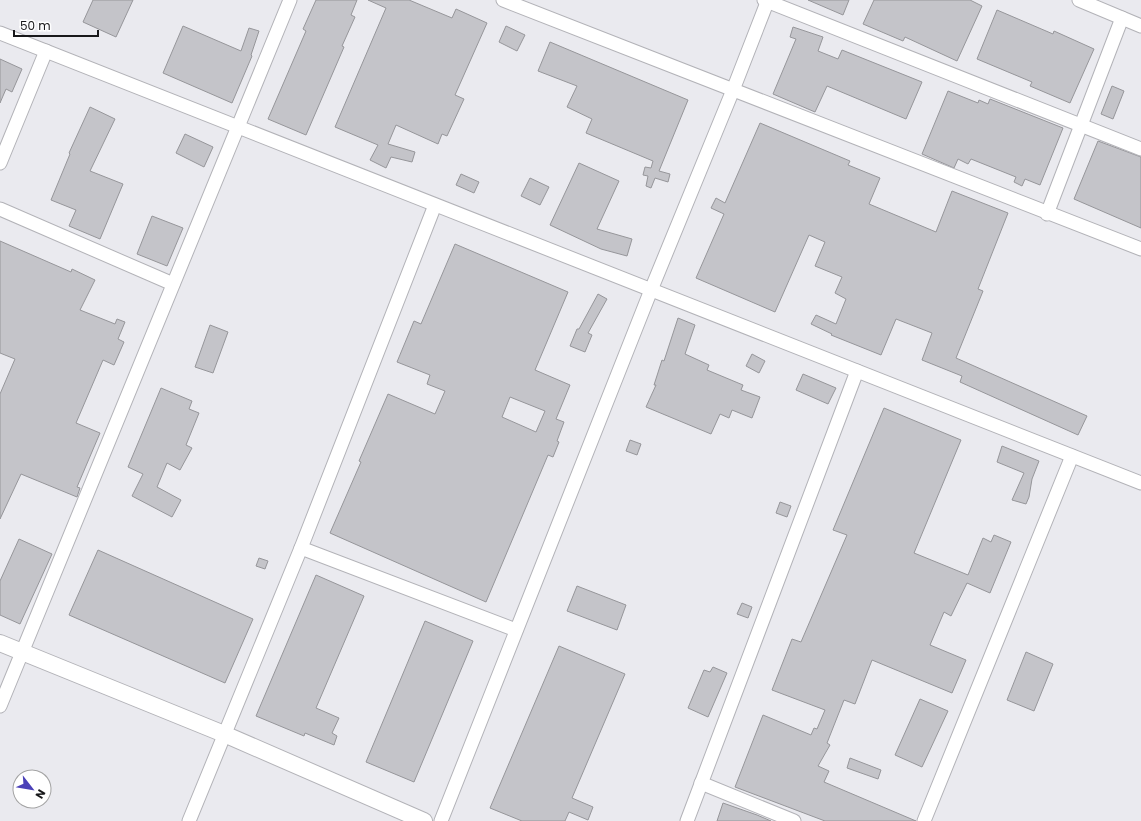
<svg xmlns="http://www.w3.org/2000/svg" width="1141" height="821" viewBox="0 0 1141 821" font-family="Poppins,sans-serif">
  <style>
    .building { fill: #c4c4c9; stroke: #96969a; fill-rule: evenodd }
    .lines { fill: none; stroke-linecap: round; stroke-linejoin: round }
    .minor-casing { stroke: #b3b3b8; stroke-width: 15 }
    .tertiary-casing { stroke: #b3b3b8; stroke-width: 18 }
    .minor { stroke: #fff; stroke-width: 13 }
    .tertiary { stroke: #fff; stroke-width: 16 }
  </style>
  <rect width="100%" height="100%" fill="#eaeaef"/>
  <!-- building -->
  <g class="building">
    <path d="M 93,0 L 133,0 L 116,37 L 83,22 Z"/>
    <path d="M 316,0 L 357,0 L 351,15 L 355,17 L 342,46 L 344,47 L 306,135 L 268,119 L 306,31 L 303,29 Z"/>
    <path d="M 368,0 L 409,0 L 452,18 L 456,9 L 487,23 L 455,95 L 464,99 L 447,136 L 442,134 L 438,144 L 396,125 L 388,144 L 415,152 L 412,162 L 391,157 L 386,168 L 370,160 L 378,145 L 335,127 L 386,8 Z"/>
    <path d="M 808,0 L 849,0 L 843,15 Z"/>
    <path d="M 874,0 L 970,0 L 982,6 L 957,61 L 905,37 L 903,41 L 863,24 Z"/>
    <path d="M 997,10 L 1053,34 L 1054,31 L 1094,49 L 1070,103 L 1030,86 L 1032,82 L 977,59 Z"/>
    <path d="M 183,26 L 241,51 L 249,28 L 259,31 L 251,55 L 252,56 L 232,103 L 163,73 Z"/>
    <path d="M 506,26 L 525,35 L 517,51 L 499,42 Z"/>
    <path d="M 793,27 L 823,37 L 818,51 L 838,59 L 842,50 L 922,82 L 906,119 L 827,86 L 815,112 L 773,94 L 796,39 L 790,37 Z"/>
    <path d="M 550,42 L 688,100 L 659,171 L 670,174 L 668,182 L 655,178 L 651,188 L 646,186 L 648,176 L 643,175 L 645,167 L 651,168 L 653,161 L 586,133 L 592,119 L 567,107 L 577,86 L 538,71 Z"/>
    <path d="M 0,59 L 22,69 L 12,92 L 6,89 L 0,103 Z"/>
    <path d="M 1112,86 L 1124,91 L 1113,119 L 1101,114 Z"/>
    <path d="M 948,91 L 978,103 L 979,100 L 988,104 L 990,99 L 1063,128 L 1040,185 L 1025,179 L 1022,186 L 1014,182 L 1016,177 L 971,159 L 968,164 L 958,159 L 954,168 L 922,154 Z"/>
    <path d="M 90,107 L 115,119 L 90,171 L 123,184 L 100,239 L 69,226 L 76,210 L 51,200 L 70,154 L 69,153 Z"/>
    <path d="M 760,123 L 850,161 L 848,165 L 880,178 L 869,204 L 936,232 L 952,191 L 1008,213 L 978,289 L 983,291 L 956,358 L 1087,416 L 1078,435 L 960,382 L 962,376 L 922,360 L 932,333 L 896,319 L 881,355 L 831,335 L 832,334 L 811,324 L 816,315 L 836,324 L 846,299 L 835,293 L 842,277 L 815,266 L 825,242 L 809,235 L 775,312 L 696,278 L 724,214 L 711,208 L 716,198 L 725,203 Z"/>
    <path d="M 185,134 L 213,147 L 204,167 L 176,153 Z"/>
    <path d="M 1098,141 L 1141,157 L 1141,228 L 1074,199 Z"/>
    <path d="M 579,163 L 619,181 L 597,229 L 632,239 L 627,256 L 601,249 L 550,225 Z"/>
    <path d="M 461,174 L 479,182 L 474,193 L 456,185 Z"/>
    <path d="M 530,178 L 549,187 L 540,205 L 521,196 Z"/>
    <path d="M 152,216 L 183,228 L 167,266 L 137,254 Z"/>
    <path d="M 0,241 L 71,272 L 72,269 L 95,280 L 80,310 L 115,324 L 117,319 L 125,322 L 118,339 L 124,342 L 114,365 L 103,360 L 76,423 L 100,433 L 77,487 L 80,488 L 77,497 L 21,474 L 0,519 L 0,394 L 15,359 L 0,353 Z"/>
    <path d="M 455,244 L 568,292 L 535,370 L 570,385 L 556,419 L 564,422 L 557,441 L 559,442 L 553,457 L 548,455 L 486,602 L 330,533 L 361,462 L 359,461 L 388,394 L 435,414 L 445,391 L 427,384 L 430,375 L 397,362 L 414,321 L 421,324 ZM 510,397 L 545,411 L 536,432 L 502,417 Z"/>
    <path d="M 598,294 L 607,299 L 588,333 L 592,335 L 585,352 L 570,346 L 577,329 L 579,329 Z"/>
    <path d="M 678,318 L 695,325 L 685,354 L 709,365 L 707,370 L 743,385 L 741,390 L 760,397 L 752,418 L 732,410 L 729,418 L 720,414 L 711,434 L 646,407 L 656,385 L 654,385 L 662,360 L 664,361 Z"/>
    <path d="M 210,325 L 228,332 L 213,373 L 195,367 Z"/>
    <path d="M 752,354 L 765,361 L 759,373 L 746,366 Z"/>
    <path d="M 803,374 L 836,388 L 828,404 L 796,390 Z"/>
    <path d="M 161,388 L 192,401 L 189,409 L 199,413 L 186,445 L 192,448 L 180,470 L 167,463 L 157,487 L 181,500 L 172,517 L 132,496 L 143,474 L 128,467 Z"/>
    <path d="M 884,408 L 961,440 L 914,553 L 968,575 L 983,538 L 991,542 L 994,535 L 1011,542 L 990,593 L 967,583 L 951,616 L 944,612 L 930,645 L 966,660 L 952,693 L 872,660 L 855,704 L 844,700 L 827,743 L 830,745 L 818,766 L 829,771 L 824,782 L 916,821 L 825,821 L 735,787 L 763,715 L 811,735 L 814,728 L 817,729 L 825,710 L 772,690 L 792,639 L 801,642 L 847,535 L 833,530 Z"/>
    <path d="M 630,440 L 641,444 L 637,455 L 626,451 Z"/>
    <path d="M 1002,446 L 1039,461 L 1032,479 L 1029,497 L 1026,504 L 1012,500 L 1024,473 L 997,462 Z"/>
    <path d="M 780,502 L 791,506 L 787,517 L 776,513 Z"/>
    <path d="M 19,539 L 52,554 L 20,624 L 0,615 L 0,581 Z"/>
    <path d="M 98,550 L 253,619 L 225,683 L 69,615 Z"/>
    <path d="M 259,558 L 268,561 L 265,569 L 256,566 Z"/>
    <path d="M 316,575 L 364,596 L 316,708 L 339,718 L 332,733 L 337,736 L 334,745 L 305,733 L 304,736 L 256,716 Z"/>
    <path d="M 577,586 L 626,605 L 617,630 L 567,611 Z"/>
    <path d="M 742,603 L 752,607 L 748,618 L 737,614 Z"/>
    <path d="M 425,621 L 473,641 L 414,782 L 366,762 Z"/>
    <path d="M 559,646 L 625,674 L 572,798 L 593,807 L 588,820 L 569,812 L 565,821 L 522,821 L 490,808 Z"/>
    <path d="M 1026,652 L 1053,664 L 1034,711 L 1007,700 Z"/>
    <path d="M 713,667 L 727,673 L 708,717 L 688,708 L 704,670 L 710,672 Z"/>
    <path d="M 920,699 L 948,711 L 922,767 L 895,755 Z"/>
    <path d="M 850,758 L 881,770 L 878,779 L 847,768 Z"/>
    <path d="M 723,803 L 757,815 L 771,821 L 717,821 Z"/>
  </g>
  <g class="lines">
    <!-- minor casing -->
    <g class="minor-casing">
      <g id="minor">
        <path d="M 503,0 L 1141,249"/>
        <path d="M 764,0 L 1141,149"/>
        <path d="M 1079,0 L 1141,26"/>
        <path d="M 0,33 L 1141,483"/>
        <path d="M 0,163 L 46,51"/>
        <path d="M 0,209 L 173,284"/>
        <path d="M 1047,214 L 1122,18"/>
        <path d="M 301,548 L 516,630"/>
        <path d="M 0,706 L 290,0"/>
        <path d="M 701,783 L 794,821"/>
        <path d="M 189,821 L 301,548 L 435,205"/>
        <path d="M 441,821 L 651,290 L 733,90 L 768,0"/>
        <path d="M 687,821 L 857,371"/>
        <path d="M 924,821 L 1072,456"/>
      </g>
    </g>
    <!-- tertiary casing -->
    <g class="tertiary-casing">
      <path id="tertiary" d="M 0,643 L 224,734 L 424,821"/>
    </g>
    <!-- minor -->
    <use href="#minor" class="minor"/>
    <!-- tertiary -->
    <use href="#tertiary" class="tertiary"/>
  </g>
  <!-- north arrow -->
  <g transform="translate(32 789) rotate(121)"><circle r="19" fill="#ffffff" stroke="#a3a3a3"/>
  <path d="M0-3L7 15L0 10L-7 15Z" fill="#4b41b8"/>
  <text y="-6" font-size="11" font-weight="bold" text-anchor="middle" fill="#18181a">N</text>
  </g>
  <!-- scale -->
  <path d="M14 30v6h84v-6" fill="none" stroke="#18181a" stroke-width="2"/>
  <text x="20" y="30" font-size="12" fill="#18181a" stroke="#ffffff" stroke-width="3" paint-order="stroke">50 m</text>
</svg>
